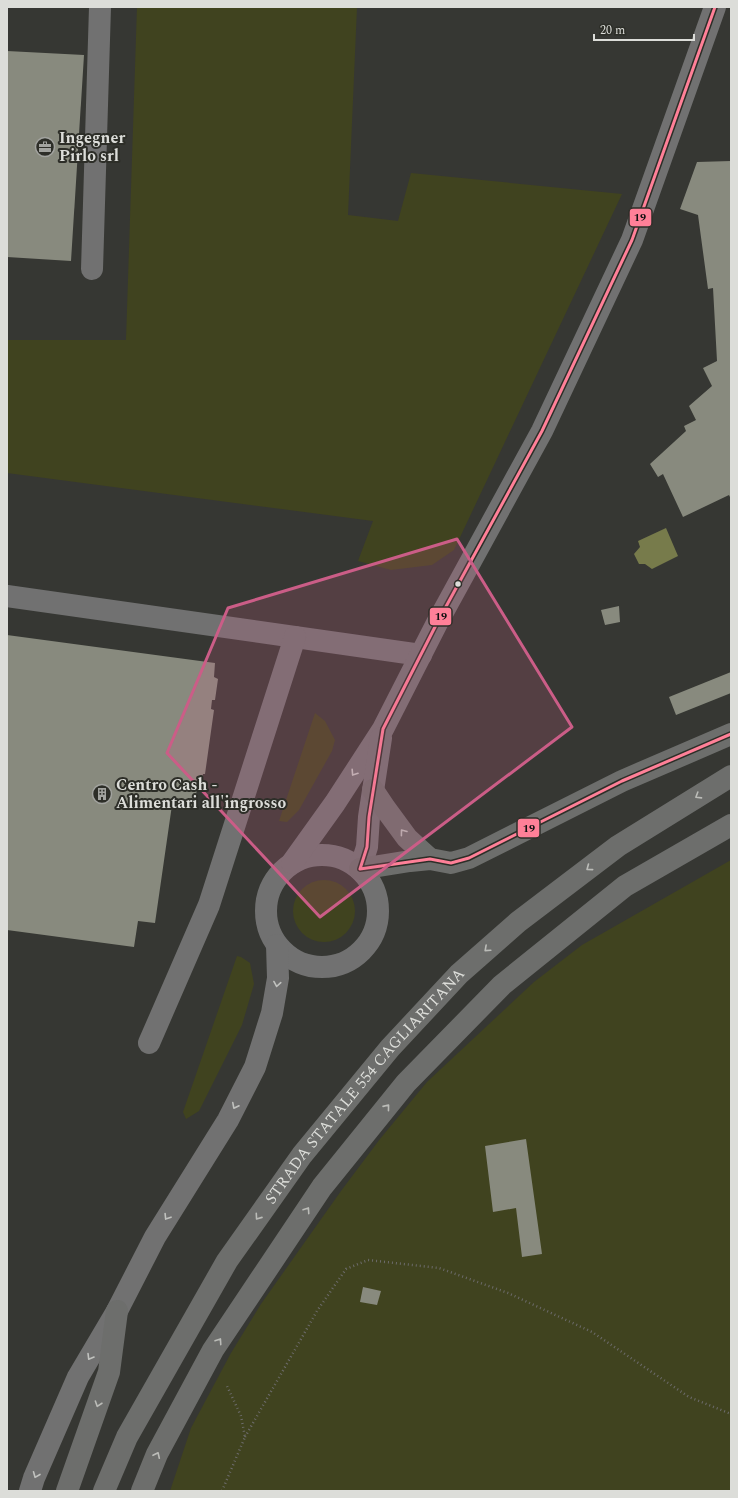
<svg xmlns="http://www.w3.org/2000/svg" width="738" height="1498" viewBox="0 0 738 1498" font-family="Spectral,serif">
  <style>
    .green { fill: #40431f }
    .water { fill: #777b4b }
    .building { fill: #888a7e }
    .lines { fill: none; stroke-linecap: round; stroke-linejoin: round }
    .path { stroke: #6c6b6a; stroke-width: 2.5; stroke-dasharray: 1 3; stroke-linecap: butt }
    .minor { stroke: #717171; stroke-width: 22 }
    .highway { stroke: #6d6e6c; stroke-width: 22 }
    .bus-1-casing { stroke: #2d2e28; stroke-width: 6 }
    .bus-1 { stroke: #ff8098; stroke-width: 3 }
    .oneway { stroke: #c1c2bf }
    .oneway2 { stroke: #bbbcb8 }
    .marked { fill: #cb5d87; fill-opacity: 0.2; stroke: #cb5d87; stroke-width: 3; stroke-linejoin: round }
    .bus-dot { fill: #dcddd9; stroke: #2d2e28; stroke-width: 1.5 }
    .labels { text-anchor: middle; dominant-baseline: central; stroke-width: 4; stroke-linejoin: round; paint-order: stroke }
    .poi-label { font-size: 16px; font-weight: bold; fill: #dcddd9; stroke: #2d2e28; text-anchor: start }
    .street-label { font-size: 16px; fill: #dcddd9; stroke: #2d2e28 }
    .line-badge { stroke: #2d2e28; stroke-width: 1.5 }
    .pale-badge-label { font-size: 11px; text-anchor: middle; font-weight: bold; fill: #111 }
  </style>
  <rect width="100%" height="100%" fill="#363733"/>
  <!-- green -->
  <g class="green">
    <path d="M 137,7 L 357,7 L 348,215 L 398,221 L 411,173 L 622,194 L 454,550 L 432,565 L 391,570 L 358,561 L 373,521 L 7,473 L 7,340 L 126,340 Z"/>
    <path d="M 315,713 L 325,721 L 335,740 L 332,751 L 299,810 L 287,822 L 279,821 Z"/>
    <path d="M 731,860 L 731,1491 L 170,1491 L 191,1428 L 231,1353 L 261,1304 L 341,1191 L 380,1139 L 427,1082 L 534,982 L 582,945 Z"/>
    <circle cx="324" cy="911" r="31"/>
    <path d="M 237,956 L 241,957 L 250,963 L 254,984 L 242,1025 L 199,1111 L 186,1119 L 183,1112 Z"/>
  </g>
  <!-- water -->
  <path class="water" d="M 666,528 L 678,556 L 652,569 L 645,564 L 639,564 L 634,554 L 640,547 L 638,541 Z"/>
  <!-- building -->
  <g class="building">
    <path d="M 7,51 L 84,55 L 71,261 L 7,257 Z"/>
    <path d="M 731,161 L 731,499 L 729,495 L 683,517 L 663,474 L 658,477 L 650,464 L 686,431 L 684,426 L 696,420 L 689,406 L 712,386 L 703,368 L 717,361 L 713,288 L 708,289 L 698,215 L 680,209 L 697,162 Z"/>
    <path d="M 619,606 L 620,622 L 605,625 L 601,610 Z"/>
    <path d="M 7,635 L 215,663 L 214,677 L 218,679 L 215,700 L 212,700 L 211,709 L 214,710 L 205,774 L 203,774 L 201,783 L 198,783 L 194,807 L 172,805 L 155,923 L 138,921 L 134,947 L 7,930 Z"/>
    <path d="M 731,672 L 731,693 L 676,715 L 669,697 Z"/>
    <path d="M 526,1139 L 542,1254 L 522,1257 L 516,1208 L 493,1212 L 485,1146 Z"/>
    <path d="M 363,1287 L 381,1291 L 377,1305 L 360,1302 Z"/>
  </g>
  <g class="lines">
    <!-- path -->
    <g class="path">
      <path d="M 245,1437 L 317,1311 L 346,1269 L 368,1260 L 439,1268 L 508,1293 L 592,1332 L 689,1397 L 731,1414"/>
      <path d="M 222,1491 L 245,1437 L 241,1416 L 227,1386"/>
    </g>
    <!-- minor -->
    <g class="minor">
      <path d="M 92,269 L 100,7"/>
      <path d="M 7,596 L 421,655"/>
      <circle cx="322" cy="911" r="56"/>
      <path d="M 292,863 L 335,803 L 383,729 L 437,623 L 542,431 L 632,240 L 715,7"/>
      <path d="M 360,869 L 367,847 L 369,817 L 381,738"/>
      <path d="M 149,1043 L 209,905 L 295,637"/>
      <path d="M 30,1491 L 34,1478 L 78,1377 L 117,1311 L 155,1237 L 228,1120 L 255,1067 L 272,1013 L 278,978 L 277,945"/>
    </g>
    <!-- highway -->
    <g class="highway">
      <path d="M 373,790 L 385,808 L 407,838 L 430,859"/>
      <path d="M 360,869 L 410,861 L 430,859 L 451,863 L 469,858 L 622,781 L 731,734"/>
      <path d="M 67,1491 L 109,1372 L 117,1311"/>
      <path id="s1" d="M 104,1491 L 127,1437 L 227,1261 L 302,1155 L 390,1048 L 459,974 L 518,922 L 618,846 L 731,776"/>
      <path d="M 142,1491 L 157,1454 L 213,1350 L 322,1187 L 406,1083 L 502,985 L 625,886 L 731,825"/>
    </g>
    <!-- bus-1 casing -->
    <g class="bus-1-casing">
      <path id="bus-1" d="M 715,7 L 632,240 L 542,431 L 437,623 L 383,729 L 369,817 L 367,847 L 360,869 L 430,859 L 451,863 L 469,858 L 622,781 L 731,734"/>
    </g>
    <!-- bus-1 -->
    <use href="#bus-1" class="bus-1"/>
  </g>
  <!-- one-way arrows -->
  <defs><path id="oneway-chevron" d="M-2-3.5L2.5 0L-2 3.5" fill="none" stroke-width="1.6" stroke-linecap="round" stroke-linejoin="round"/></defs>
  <g class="oneway">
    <use href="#oneway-chevron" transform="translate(354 773) rotate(123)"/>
    <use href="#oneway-chevron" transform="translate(277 984) rotate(99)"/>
    <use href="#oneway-chevron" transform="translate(235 1106) rotate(117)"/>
    <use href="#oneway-chevron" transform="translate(167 1217) rotate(122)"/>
    <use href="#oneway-chevron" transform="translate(90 1357) rotate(121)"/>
    <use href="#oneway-chevron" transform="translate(36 1475) rotate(112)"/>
  </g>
  <g class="oneway2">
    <use href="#oneway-chevron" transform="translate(698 796) rotate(148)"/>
    <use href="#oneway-chevron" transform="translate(403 832) rotate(-127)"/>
    <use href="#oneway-chevron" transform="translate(589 868) rotate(143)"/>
    <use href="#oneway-chevron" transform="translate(487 949) rotate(138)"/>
    <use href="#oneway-chevron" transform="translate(387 1107) rotate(-51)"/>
    <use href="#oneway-chevron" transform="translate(307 1210) rotate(-56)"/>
    <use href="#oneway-chevron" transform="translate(258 1217) rotate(125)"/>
    <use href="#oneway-chevron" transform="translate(219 1341) rotate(-56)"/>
    <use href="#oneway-chevron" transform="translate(98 1404) rotate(109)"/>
    <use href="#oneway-chevron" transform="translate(157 1455) rotate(-65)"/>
  </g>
  <!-- marked area -->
  <path class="marked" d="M 457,539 L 572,727 L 320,917 L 167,753 L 228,608 Z"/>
  <!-- icons -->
  <defs>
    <g id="office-ring" transform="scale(1)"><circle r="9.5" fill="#2d2e28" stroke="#a2a39f" stroke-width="1.5"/><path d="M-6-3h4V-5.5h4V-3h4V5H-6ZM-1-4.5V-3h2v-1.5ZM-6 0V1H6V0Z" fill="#a2a39f"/></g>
    <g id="building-ring" transform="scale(1)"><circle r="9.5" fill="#2d2e28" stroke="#a2a39f" stroke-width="1.5"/><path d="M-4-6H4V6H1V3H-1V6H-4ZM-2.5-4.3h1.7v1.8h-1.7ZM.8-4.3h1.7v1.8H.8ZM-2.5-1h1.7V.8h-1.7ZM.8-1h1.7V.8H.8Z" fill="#a2a39f"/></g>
  </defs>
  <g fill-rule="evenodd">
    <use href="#office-ring" x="45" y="147"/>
    <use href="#building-ring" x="102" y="794"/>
  </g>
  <!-- markers -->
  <circle class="bus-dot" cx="458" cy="584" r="3.5"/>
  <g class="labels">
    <!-- poi labels -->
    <g class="poi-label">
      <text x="59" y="138">Ingegner<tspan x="59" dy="18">Pirlo srl</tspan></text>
      <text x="116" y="785">Centro Cash -<tspan x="116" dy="18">Alimentari all'ingrosso</tspan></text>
    </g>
    <!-- street labels -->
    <g class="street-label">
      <text stroke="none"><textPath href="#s1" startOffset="484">STRADA STATALE 554 CAGLIARITANA</textPath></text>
    </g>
  </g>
  <g class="line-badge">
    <rect x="629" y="208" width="23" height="19" rx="4" fill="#ff8098"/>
    <rect x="429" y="607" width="23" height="19" rx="4" fill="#ff8098"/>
    <rect x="517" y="818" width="23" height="20" rx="4" fill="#ff8098"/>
  </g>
  <g class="pale-badge-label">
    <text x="640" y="221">19</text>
    <text x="441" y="620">19</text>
    <text x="529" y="832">19</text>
  </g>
  <!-- border -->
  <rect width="738" height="1498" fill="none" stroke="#dcddd9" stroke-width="16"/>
  <!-- scale -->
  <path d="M594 34v6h100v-6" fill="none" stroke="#dcddd9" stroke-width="2"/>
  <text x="600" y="34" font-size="12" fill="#dcddd9" stroke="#2d2e28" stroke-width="3" paint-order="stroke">20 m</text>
</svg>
